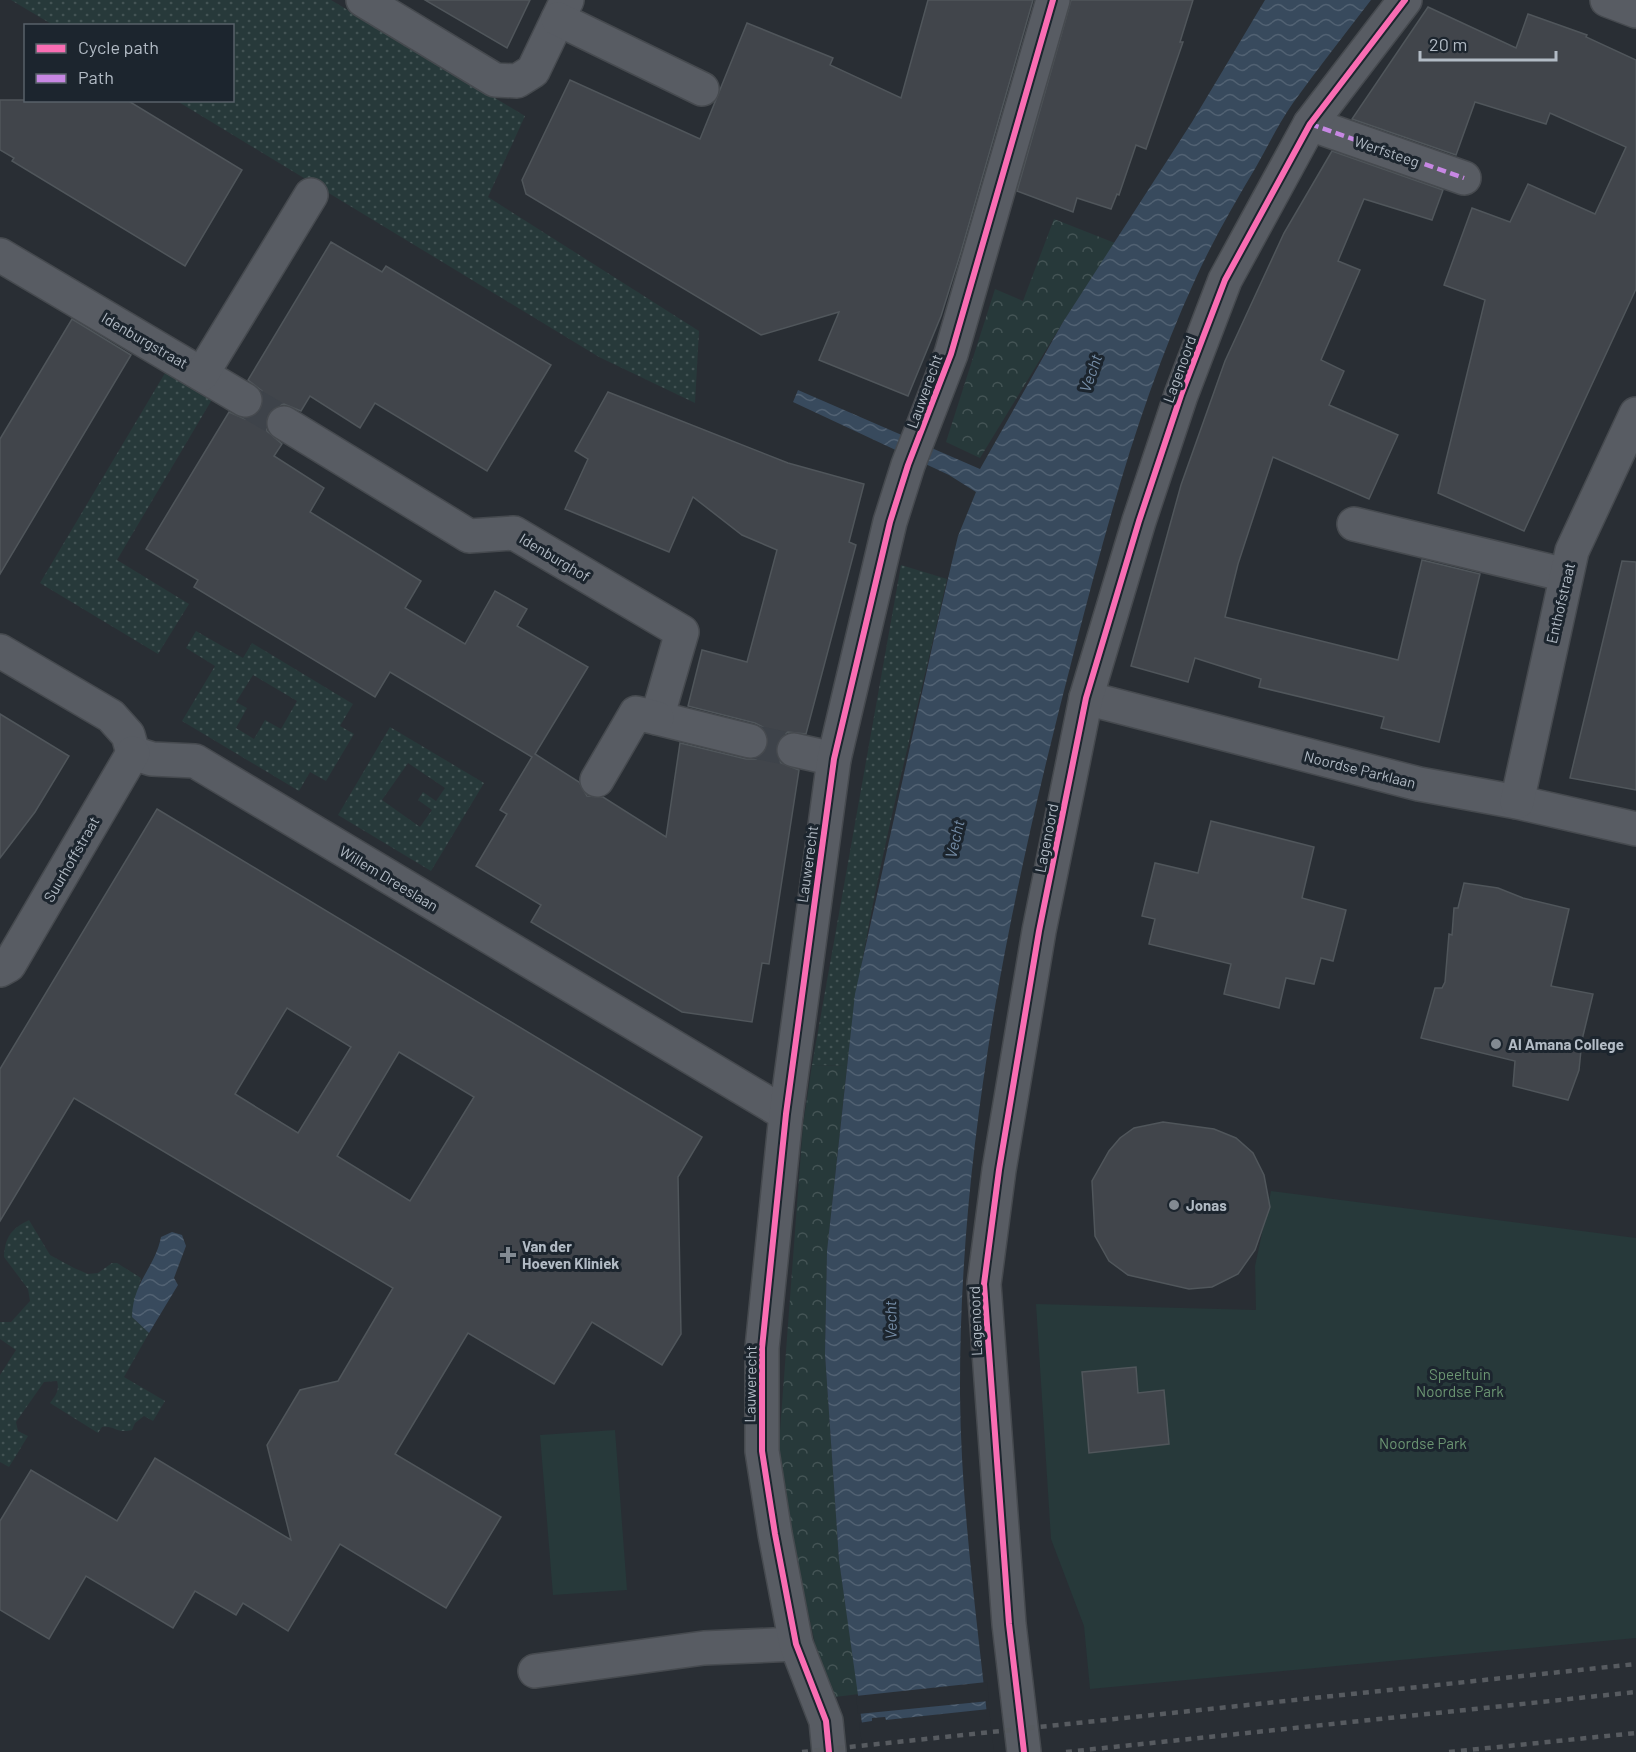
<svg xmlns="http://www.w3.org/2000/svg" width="1636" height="1752" viewBox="0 0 1636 1752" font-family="Barlow,sans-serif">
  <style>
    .grass { fill: url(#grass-dots); fill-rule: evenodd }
    .forest { fill: url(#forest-crowns) }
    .park { fill: #27393a }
    .water { fill: url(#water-waves) }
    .pier { fill: #292e34 }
    .building { fill: #41454b; stroke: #50565b; stroke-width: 1.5; fill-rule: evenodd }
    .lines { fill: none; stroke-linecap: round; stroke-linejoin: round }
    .minor-tunnel { stroke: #3e434a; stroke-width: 33; stroke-dasharray: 33 16; stroke-linecap: butt }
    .minor-casing { stroke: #464a4f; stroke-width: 36 }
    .minor { stroke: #585c63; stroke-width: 33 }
    .rail { stroke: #575b60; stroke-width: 4.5; stroke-dasharray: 6 6; stroke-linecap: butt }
    .quiet { stroke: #c787e3; stroke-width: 4.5; stroke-dasharray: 9 4.5; stroke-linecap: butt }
    .cycleway-casing { stroke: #1c252e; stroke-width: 10 }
    .cycleway { stroke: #f96db3; stroke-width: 6 }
    .poi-dot { fill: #828a92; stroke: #1c252e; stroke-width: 2 }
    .labels { text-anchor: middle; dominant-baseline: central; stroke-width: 6; stroke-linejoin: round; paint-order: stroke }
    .street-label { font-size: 15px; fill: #b2bbc5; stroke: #1c252e }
    .poi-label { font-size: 15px; font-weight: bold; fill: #b2bbc5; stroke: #1c252e; text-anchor: start }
    .park-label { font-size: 15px; fill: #6b9572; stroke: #1c252e }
    .water-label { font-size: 16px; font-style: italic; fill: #758da7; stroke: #1c252e }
  </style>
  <defs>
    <pattern id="grass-dots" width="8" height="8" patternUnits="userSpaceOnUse" patternTransform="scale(1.5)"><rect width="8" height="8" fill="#27393a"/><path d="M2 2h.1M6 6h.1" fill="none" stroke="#445455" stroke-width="1.8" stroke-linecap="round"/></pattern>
    <pattern id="forest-crowns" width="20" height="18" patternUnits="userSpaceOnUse" patternTransform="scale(1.5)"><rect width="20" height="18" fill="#27393a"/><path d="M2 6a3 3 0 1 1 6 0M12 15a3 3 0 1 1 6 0" fill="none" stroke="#445455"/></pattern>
    <pattern id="water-waves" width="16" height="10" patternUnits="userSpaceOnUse" patternTransform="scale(1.5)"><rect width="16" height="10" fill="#384a5d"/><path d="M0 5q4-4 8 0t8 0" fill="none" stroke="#526273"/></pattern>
  </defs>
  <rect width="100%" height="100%" fill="#292e34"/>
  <!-- grass -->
  <g class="grass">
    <path d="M 11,0 L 331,0 L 525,116 L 488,197 L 699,331 L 695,403 L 599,357 L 177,101 L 232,100 L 232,26 L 53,25 Z"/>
    <path d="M 171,363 L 217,391 L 117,560 L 189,604 L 158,654 L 40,583 Z"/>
    <path d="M 901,565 L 947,579 C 911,740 866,901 847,1066 L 812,1065 Z"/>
    <path d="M 196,631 L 243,658 L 252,643 L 353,704 L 340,726 L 354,734 L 326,781 L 310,772 L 299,791 L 182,721 L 215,666 L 186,648 ZM 253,675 L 297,701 L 281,729 L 265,720 L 254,739 L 236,728 L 247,708 L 236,702 Z"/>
    <path d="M 390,727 L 484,783 L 431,871 L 338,815 ZM 408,763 L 445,788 L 436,801 L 423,792 L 418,800 L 432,810 L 420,827 L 382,800 Z"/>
    <path d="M 29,1220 L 50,1255 L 74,1268 L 88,1274 L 98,1273 L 112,1263 L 117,1263 L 141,1278 L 132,1317 L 149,1333 L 124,1377 L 165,1401 L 153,1421 L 144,1416 L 135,1423 L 132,1430 C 116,1434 115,1425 102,1427 L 98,1433 L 50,1403 C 55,1396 60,1391 57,1381 L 44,1382 L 16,1422 L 18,1431 L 28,1436 L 9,1467 L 0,1462 L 0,1375 L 16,1350 L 0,1339 L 0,1322 L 11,1322 L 30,1301 L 28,1289 L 4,1257 C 5,1237 11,1229 29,1220 Z"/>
  </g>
  <!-- forest -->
  <g class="forest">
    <path d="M 1054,219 L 1115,243 L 1063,322 L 980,458 L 946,442 L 995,289 L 1023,301 Z"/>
    <path d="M 812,1065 L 847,1066 L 827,1251 L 825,1354 L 839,1560 L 859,1694 L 827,1698 L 777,1471 L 803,1125 Z"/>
  </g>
  <!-- park -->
  <g class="park">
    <path d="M 1271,1191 L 1636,1238 L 1636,1638 L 1090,1689 L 1084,1626 L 1051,1539 L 1036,1304 L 1256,1310 L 1255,1266 Z"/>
    <path d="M 615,1430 L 627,1590 L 553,1595 L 540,1435 Z"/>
  </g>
  <!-- water -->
  <g class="water">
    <path d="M 1265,0 L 1371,0 C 1345,34 1318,68 1293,103 C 1279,123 1268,146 1256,167 C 1234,204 1212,242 1195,280 C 1141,397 1107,525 1075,648 C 1011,893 959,1140 960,1394 C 961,1513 979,1633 991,1752 L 866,1752 L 839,1560 L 825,1354 L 827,1251 L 855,994 L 935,634 L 958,536 L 976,492 L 949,475 L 793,402 L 798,390 L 980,469 L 1063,322 L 1192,122 Z"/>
    <path d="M 172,1232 L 182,1235 L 186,1246 L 174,1278 L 178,1285 L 149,1333 L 132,1317 C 133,1281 155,1268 161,1237 Z"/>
  </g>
  <!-- pier -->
  <g class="pier">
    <path d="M 987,1682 L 989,1701 L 858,1714 L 856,1696 Z"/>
    <path d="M 989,1709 L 994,1752 L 863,1752 L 859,1723 L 872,1721 L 872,1718 L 885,1717 L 886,1720 Z"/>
  </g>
  <!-- building -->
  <g class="building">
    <path d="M 425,0 L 530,0 L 507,48 Z"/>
    <path d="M 928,0 L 1033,0 L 961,252 L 941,316 L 908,396 L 819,360 L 839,312 L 761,335 L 526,194 L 522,180 L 570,80 L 700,139 L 747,23 L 833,58 L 830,65 L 901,98 Z"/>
    <path d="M 1071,0 L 1193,0 L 1180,42 L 1183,42 L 1146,149 L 1136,145 L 1119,195 L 1117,194 L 1111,209 L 1077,198 L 1073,212 L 1017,191 Z"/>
    <path d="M 1428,7 L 1516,48 L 1528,14 L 1587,35 L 1586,37 L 1636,60 L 1636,289 L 1524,531 L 1438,493 L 1485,300 L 1444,285 L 1472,208 L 1510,222 L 1528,184 L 1595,214 L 1626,147 L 1550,113 L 1546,124 L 1475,102 L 1456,155 L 1352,119 Z"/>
    <path d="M 0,100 L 127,100 L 242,170 L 185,266 L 12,161 L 14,158 L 0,150 Z"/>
    <path d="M 1332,151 L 1443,190 L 1432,220 L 1364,199 L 1338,261 L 1360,270 L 1321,360 L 1344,371 L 1329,405 L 1398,435 L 1369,499 L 1273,457 L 1238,564 L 1225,617 L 1398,660 L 1422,560 L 1480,574 L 1439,742 L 1381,728 L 1384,717 L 1259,687 L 1261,679 L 1195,658 L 1188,682 L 1131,666 L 1181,485 L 1225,361 L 1284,233 Z"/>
    <path d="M 331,242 L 382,272 L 386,266 L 551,365 L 487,471 L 375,403 L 360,428 L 310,396 L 301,411 L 284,404 L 275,407 L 268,414 L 265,423 L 267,431 L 282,444 L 274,456 L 324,488 L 310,512 L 421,581 L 405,608 L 465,644 L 495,591 L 527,609 L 517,626 L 588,667 L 535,754 L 579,782 L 587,796 L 603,797 L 666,837 L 680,743 L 746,759 L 756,759 L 764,754 L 768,746 L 768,735 L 763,727 L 755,723 L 688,706 L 702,650 L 747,662 L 777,550 L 742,535 L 693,497 L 669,552 L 565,509 L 588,459 L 575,451 L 608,392 L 788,463 L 864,484 L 849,542 L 856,545 L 806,734 L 788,732 L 780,738 L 776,746 L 776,756 L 781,763 L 799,770 L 769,964 L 762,963 L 752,1022 L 682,1012 L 531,922 L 541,905 L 476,866 L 507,814 L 500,810 L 532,757 L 390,672 L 375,697 L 194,587 L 198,580 L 146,549 L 229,412 L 245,419 L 255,416 L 261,410 L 264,401 L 262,391 L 248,380 Z"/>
    <path d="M 72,319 L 131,355 L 0,574 L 0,439 Z"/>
    <path d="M 1622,561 L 1636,562 L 1636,790 L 1570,778 Z"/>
    <path d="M 0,714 L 69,756 L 35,812 L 0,858 Z"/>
    <path d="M 157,809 L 702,1137 L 678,1177 L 681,1334 L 662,1365 L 592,1322 L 554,1384 L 468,1333 L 395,1454 L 501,1517 L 446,1608 L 340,1544 L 288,1631 L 243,1603 L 236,1615 L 195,1591 L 173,1628 L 86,1576 L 49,1639 L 0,1610 L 0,1521 L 31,1470 L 117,1521 L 155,1458 L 291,1540 L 267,1445 L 300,1390 L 338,1381 L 393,1288 L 74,1098 L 0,1221 L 0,1069 ZM 287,1008 L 351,1047 L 298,1133 L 235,1094 ZM 399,1052 L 474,1097 L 410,1201 L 337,1156 Z"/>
    <path d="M 1211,821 L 1314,847 L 1302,898 L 1346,910 L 1333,961 L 1321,958 L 1314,984 L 1286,978 L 1279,1008 L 1224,994 L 1231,964 L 1149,944 L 1155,919 L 1142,916 L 1155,863 L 1198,873 Z"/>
    <path d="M 1464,883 L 1498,888 L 1523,898 L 1569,909 L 1551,986 L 1593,994 L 1582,1040 L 1579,1070 L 1568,1100 L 1513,1086 L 1515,1061 L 1421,1038 L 1435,988 L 1442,988 L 1445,982 L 1449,934 L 1452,935 L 1454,908 L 1458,908 Z"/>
    <path d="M 1163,1122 L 1214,1129 L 1236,1138 L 1253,1153 L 1264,1175 L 1270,1207 L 1255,1250 L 1238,1274 L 1212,1287 L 1189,1289 L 1128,1275 L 1109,1261 L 1095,1236 L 1092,1181 L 1109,1151 L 1120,1138 L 1134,1128 Z"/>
    <path d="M 1136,1367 L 1138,1393 L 1164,1390 L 1169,1444 L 1089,1453 L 1082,1372 Z"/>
  </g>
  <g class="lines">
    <!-- minor-tunnel -->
    <g class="minor-tunnel">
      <path d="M 245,400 L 284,423"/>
      <path d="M 750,741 L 794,750"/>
    </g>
    <!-- minor casing -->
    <g class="minor-casing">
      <g id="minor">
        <path d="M 363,0 L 495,80 L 517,81 L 533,71 L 567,0"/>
        <path d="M 1607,0 L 1636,11"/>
        <path d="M 558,19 L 702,89"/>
        <path d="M 1310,124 L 1464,178"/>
        <path d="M 0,255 L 245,400"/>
        <path d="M 202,374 L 311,195"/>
        <path d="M 284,423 L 469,536 L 514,533 L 682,632 L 657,718 L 750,741"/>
        <path d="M 1354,524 L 1566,575"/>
        <path d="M 0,651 L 111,716 L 128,735 L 133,753 L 152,759 L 195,761 L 786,1114"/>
        <path d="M 1086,698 L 1419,784 L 1517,802 L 1636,829"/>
        <path d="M 794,750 L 834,759"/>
        <path d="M 597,780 L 636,713 L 657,718"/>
        <path d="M 1517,802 L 1572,551 L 1636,414"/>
        <path d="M 0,970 L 9,965 L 133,753"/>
        <path d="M 535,1671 L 704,1648 L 796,1644"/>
        <path d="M 829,1752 L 826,1721 L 796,1644 L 775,1534 L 762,1451 L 762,1348 L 786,1114 L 834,759 L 890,522 L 908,465 L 951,354 L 1053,0"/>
        <path d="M 1024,1752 L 1009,1624 L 984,1284 L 999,1170 L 1039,931 L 1086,698 L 1139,521 L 1181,395 L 1225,280 L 1310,124 L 1405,0"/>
      </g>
    </g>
    <!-- minor -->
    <use href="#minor" class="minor"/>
    <!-- rail -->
    <g class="rail">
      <path d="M 802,1752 L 1636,1664"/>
      <path d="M 1066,1752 L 1636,1692"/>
      <path d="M 1449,1752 L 1636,1733"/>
    </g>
    <!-- quiet -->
    <path class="quiet" d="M 1310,124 L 1464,178"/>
    <!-- cycleway casing -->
    <g class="cycleway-casing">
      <g id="cycleway">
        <path d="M 829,1752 L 826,1721 L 796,1644 L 775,1534 L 762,1451 L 762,1348 L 786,1114 L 834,759 L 890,522 L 908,465 L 951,354 L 1053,0"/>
        <path d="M 1024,1752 L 1009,1624 L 984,1284 L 999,1170 L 1039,931 L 1086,698 L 1139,521 L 1181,395 L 1225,280 L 1310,124 L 1405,0"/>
      </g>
    </g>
    <!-- cycleway -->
    <use href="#cycleway" class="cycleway"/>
  </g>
  <!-- markers -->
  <g class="poi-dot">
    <circle cx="1496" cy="1044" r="6"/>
    <circle cx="1174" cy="1205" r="6"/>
    <path d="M505 1246h6v6h6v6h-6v6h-6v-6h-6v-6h6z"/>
  </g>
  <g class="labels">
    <!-- street labels -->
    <g class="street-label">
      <text transform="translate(1387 151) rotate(19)">Werfsteeg</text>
      <text transform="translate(145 340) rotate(30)">Idenburgstraat</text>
      <text transform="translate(1179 369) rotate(-70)">Lagenoord</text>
      <text transform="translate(924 391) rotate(-70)">Lauwerecht</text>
      <text transform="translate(555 557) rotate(31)">Idenburghof</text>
      <text transform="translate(1560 603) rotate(-77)">Enthofstraat</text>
      <text transform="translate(1360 769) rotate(14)">Noordse Parklaan</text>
      <text transform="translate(1046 838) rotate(-79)">Lagenoord</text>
      <text transform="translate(71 859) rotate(-60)">Suurhoffstraat</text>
      <text transform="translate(807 864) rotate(-82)">Lauwerecht</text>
      <text transform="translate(389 878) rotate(31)">Willem Dreeslaan</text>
      <text transform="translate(975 1321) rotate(-92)">Lagenoord</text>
      <text transform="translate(750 1384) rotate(-89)">Lauwerecht</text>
    </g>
    <!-- poi labels -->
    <g class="poi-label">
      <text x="1508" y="1044">Al Amana College</text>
      <text x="1186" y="1205">Jonas</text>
      <text x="522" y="1246">Van der<tspan x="522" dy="17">Hoeven Kliniek</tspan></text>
    </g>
    <!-- park labels -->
    <g class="park-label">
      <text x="1460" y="1374">Speeltuin<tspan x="1460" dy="17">Noordse Park</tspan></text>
      <text x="1423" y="1443">Noordse Park</text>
    </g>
    <!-- water labels -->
    <g class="water-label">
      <text transform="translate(1090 373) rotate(-71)">Vecht</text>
      <text transform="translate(954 839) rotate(-77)">Vecht</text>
      <text transform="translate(890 1320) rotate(-91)">Vecht</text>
    </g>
  </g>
  <!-- legend -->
  <rect x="24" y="24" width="210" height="78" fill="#1c252e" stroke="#58616a" stroke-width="1.5"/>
  <rect x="36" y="44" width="30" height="9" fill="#f96db3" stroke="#58616a" stroke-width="1.5"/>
  <text x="78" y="54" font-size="18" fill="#b2bbc5">Cycle path</text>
  <rect x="36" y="74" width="30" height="9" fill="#c787e3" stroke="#58616a" stroke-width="1.5"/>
  <text x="78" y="84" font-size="18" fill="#b2bbc5">Path</text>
  <!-- scale -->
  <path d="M1420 51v9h136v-9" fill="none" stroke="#b2bbc5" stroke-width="3"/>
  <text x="1429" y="51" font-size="18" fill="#b2bbc5" stroke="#1c252e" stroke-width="4.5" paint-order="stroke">20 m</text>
</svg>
